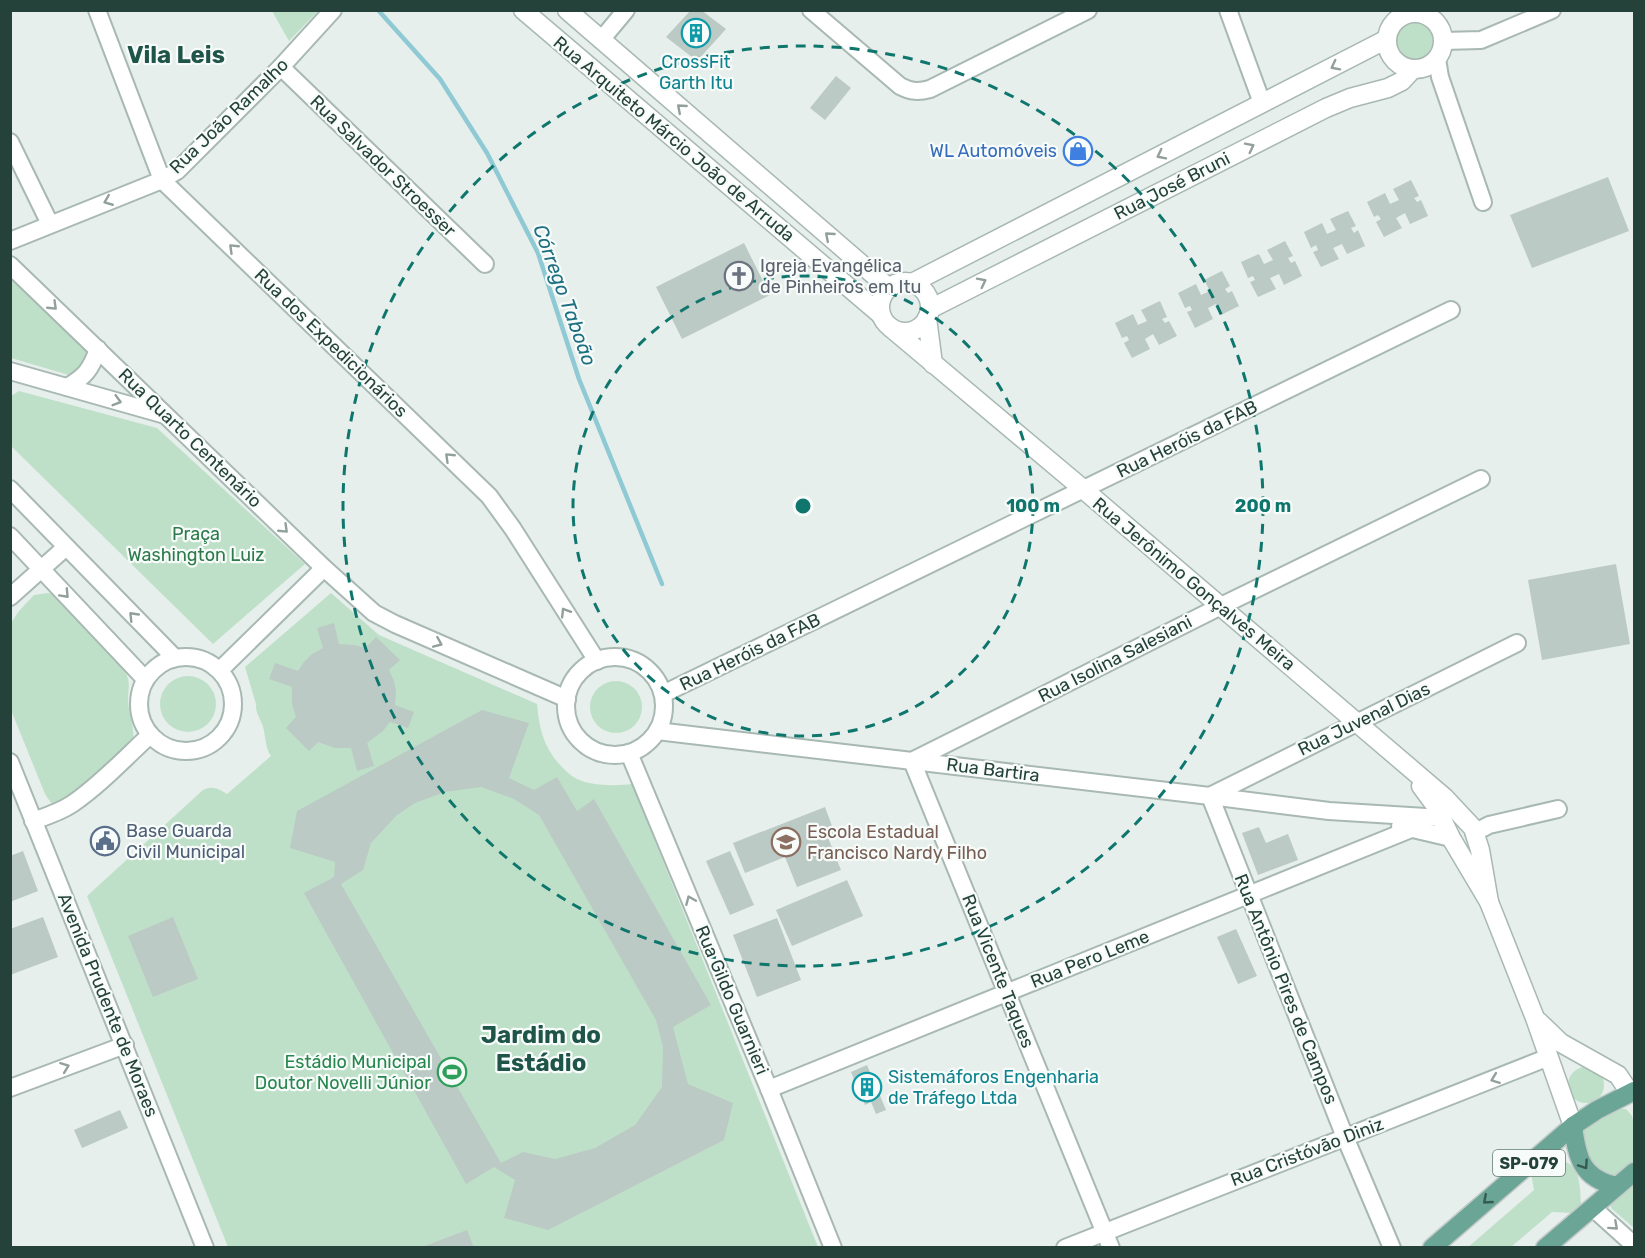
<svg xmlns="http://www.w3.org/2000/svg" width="1645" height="1258" viewBox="0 0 1645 1258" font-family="Rubik,sans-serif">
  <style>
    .green { fill: #bfe0c8 }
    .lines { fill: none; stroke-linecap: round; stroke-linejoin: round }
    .stream { stroke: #8ec9d4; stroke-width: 4.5 }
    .building { fill: #bbcac4; fill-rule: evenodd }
    .minor-casing { stroke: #a8b8b2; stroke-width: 20 }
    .tertiary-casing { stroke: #a8b8b2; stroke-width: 21 }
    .primary-casing { stroke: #c2cac8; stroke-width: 21 }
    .minor { stroke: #fff; stroke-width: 16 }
    .tertiary { stroke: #fff; stroke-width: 18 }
    .primary { stroke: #6aa596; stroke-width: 18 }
    .oneway { stroke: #92a09c }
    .oneway2 { stroke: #365b51 }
    .ring { fill: none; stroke: #0f766e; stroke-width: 3; stroke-dasharray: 10 8 }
    .labels { text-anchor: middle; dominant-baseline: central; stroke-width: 4.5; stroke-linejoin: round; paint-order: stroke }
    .shield { fill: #f7fbf9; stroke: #637a73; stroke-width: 1.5 }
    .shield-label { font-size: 16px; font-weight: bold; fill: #24423a }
    .culture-label { font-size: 18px; fill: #0d838f; stroke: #f7fbf9 }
    .street-label { font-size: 18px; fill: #24423a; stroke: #f7fbf9 }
    .shop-label { font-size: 18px; fill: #366cbe; stroke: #f7fbf9; text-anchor: end }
    .worship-label { font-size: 18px; fill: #5b616d; stroke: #f7fbf9; text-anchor: start }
    .park-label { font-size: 18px; fill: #2d7a4b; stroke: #f7fbf9 }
    .service-label { font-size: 18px; fill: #4e5e75; stroke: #f7fbf9; text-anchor: start }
    .education-label { font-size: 18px; fill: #785e54; stroke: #f7fbf9; text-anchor: start }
    .leisure-label { font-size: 18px; fill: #27864d; stroke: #f7fbf9; text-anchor: end }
    .water-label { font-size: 20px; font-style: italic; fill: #1c6f80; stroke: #f7fbf9 }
    .district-label { font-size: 24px; font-weight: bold; fill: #1f5548; stroke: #f7fbf9 }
    .centre { fill: #0f766e; stroke: #f7fbf9; stroke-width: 3 }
    .ring-label { font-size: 18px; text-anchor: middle; font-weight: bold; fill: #0f766e; stroke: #f7fbf9; stroke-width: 4.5; stroke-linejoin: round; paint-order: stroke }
  </style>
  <rect width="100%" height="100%" fill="#e6efeb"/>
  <!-- green -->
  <g class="green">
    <path d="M 272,11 L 318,11 L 289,41 Z"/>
    <circle cx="1415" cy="41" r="20"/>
    <path d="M 10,278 L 89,350 C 88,361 79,372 69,375 L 11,358 Z"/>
    <path d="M 19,391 L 157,428 L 305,564 L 213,644 L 11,446 L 11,396 Z"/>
    <path d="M 48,593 L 58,595 L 121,666 C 124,670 127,674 128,679 C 130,686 128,691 128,698 C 128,713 135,726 133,741 L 79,790 L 58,804 L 51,803 L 45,794 L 11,710 L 11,623 L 19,611 L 34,595 Z"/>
    <path d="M 331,593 L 379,635 L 537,704 C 539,728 544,749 562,767 C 566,771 571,776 577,779 C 592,786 615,786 632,784 L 818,1247 L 228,1247 L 87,896 L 203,790 C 211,785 220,789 227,794 L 271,756 C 265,748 266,737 263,727 C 261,719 255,713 256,704 L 245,667 Z"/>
    <circle cx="188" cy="704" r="28"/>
    <circle cx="616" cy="707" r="26"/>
    <circle cx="1586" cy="1085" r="18"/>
    <path d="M 1620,1109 L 1626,1109 L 1632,1116 L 1634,1125 L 1634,1159 L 1631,1166 L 1624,1172 L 1610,1177 L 1596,1173 L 1586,1160 L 1581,1137 L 1584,1128 Z"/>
    <path d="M 1555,1158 C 1580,1163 1580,1181 1581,1204 L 1572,1213 L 1552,1212 L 1511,1247 L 1467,1248 L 1534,1190 L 1531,1173 L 1540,1164 Z"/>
    <path d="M 1634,1184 L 1634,1228 L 1611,1208 L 1611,1204 Z"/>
  </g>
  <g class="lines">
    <!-- stream -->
    <path class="stream" d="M 378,10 L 440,79 L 487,153 L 538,253 L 579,379 L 662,584"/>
  </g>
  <!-- building -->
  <g class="building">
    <path d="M 691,10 L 701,10 L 726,29 L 697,61 L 666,37 Z"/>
    <path d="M 836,76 L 851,88 L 825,120 L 810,108 Z"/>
    <path d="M 1608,177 L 1629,231 L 1532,268 L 1510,215 Z"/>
    <path d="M 1411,180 L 1419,196 L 1414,198 L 1417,202 L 1421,200 L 1428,216 L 1410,224 L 1405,213 L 1396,218 L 1402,228 L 1384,237 L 1376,222 L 1381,219 L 1378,215 L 1374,217 L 1367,202 L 1385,193 L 1390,204 L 1399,200 L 1393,189 Z"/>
    <path d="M 1348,211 L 1356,226 L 1351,228 L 1354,233 L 1358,230 L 1365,246 L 1347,254 L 1342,244 L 1333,248 L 1339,259 L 1321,267 L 1313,252 L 1318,250 L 1316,245 L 1311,248 L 1304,232 L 1322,223 L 1327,234 L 1336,230 L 1330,219 Z"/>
    <path d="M 1285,241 L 1293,256 L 1288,258 L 1291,263 L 1295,261 L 1302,276 L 1284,285 L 1279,274 L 1270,278 L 1276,289 L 1258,297 L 1250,282 L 1255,280 L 1253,276 L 1248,278 L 1241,262 L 1259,254 L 1264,264 L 1273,260 L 1267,250 Z"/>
    <path d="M 744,243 L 770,295 L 682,339 L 656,287 Z"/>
    <path d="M 1222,271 L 1230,286 L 1225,289 L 1228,293 L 1232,291 L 1239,306 L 1221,315 L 1216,304 L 1208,308 L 1213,319 L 1195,328 L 1187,312 L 1192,310 L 1190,306 L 1185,308 L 1178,293 L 1196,284 L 1201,295 L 1210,291 L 1204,280 Z"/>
    <path d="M 1160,301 L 1167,317 L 1162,319 L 1165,323 L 1169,321 L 1177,336 L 1159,345 L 1153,334 L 1145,339 L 1150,349 L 1132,358 L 1124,343 L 1129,340 L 1127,336 L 1122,338 L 1115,323 L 1133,314 L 1138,325 L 1147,321 L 1141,310 Z"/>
    <path d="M 1616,564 L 1630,644 L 1542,660 L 1528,580 Z"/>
    <path d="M 334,623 L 339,644 L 355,645 L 365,648 L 376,637 L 400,660 L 389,670 L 394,681 L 396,691 L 395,705 L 414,712 L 408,728 L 390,722 L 383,731 L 367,743 L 374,766 L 357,771 L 351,748 L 335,748 L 318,742 L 309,751 L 286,728 L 296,717 L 292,704 L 292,687 L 269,679 L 275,663 L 298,671 L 304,662 L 312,654 L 323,648 L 317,628 Z"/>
    <path d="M 482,710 L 529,723 L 509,778 L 534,790 L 557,777 L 577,811 L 594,799 L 711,1005 L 673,1027 L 688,1084 L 733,1103 L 724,1140 L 548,1230 L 504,1218 L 515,1180 L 494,1167 L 466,1184 L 304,893 L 334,877 L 335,862 L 290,848 L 297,811 ZM 481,787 L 514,799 L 539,815 L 656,1020 L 663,1047 L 662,1087 L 635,1125 L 595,1148 L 555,1159 L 523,1152 L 501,1163 L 341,884 L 363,870 L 371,843 L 397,815 L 415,803 L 445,792 Z"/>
    <path d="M 825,807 L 836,837 L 829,840 L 841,870 L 797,887 L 785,857 L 745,873 L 733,843 Z"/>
    <path d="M 1259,827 L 1266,843 L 1288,834 L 1298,860 L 1258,875 L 1242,833 Z"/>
    <path d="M 23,851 L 38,891 L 10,902 L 10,856 Z"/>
    <path d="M 730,851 L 754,905 L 730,915 L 706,861 Z"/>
    <path d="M 847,880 L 863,916 L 792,946 L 776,910 Z"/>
    <path d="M 43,917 L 58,957 L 10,975 L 10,929 Z"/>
    <path d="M 173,917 L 198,979 L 153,997 L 128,936 Z"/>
    <path d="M 777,918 L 801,980 L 757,997 L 733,935 Z"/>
    <path d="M 1236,929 L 1257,976 L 1238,984 L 1217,937 Z"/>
    <path d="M 867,1065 L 886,1110 L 876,1114 L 871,1102 L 865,1105 L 851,1072 Z"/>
    <path d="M 120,1110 L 128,1128 L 82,1148 L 74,1130 Z"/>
    <path d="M 467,1230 L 474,1248 L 422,1248 L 422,1247 Z"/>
  </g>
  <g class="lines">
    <!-- minor casing -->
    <g class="minor-casing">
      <g id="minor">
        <path d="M 97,10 L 162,180 L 489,496 L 513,529 L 597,661"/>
        <path d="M 811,10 L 900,86 C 911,92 919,92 930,89 L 1088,10"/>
        <path d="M 1228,10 L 1262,103"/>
        <path d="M 601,40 L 626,10"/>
        <path d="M 1443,41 L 1481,40 L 1552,10"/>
        <path d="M 1437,59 L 1440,77 L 1483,202"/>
        <path d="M 281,67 L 485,264"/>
        <path d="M 10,142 L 50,224"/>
        <path d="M 10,241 L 162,180 L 177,171 L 281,67 L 333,10"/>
        <path d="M 10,265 L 324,568 L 374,613 L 395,624 L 567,699"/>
        <path d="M 10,371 L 165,415"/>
        <path d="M 67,387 C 85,377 91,369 98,349"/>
        <path d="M 10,489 L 174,657"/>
        <path d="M 10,536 L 145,679"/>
        <path d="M 10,597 L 66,547"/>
        <circle cx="186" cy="704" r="47"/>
        <circle cx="615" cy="706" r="49"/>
        <path d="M 220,670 L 324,568"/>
        <path d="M 663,694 L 1451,310"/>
        <path d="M 657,731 L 1210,796 L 1329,811 L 1442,818"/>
        <path d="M 629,753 L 769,1089 L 833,1248"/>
        <path d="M 10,762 L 205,1248"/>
        <path d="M 33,821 C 47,816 60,812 72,804 C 100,785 125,758 150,735"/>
        <path d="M 1400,826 L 1451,838"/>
        <path d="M 1474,833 L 1489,825 L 1558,809"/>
        <path d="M 10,1088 L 125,1045"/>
        <path d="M 769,1089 L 1411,829"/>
        <path d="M 1593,1208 L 1634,1245"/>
        <path d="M 1065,1248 L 1549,1057"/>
        <path d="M 1111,1248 L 912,761 L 1221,606 L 1481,479"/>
        <path d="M 1392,1248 L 1345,1137 L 1210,796 L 1517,643"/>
      </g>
    </g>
    <!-- tertiary casing -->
    <g class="tertiary-casing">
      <g id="tertiary">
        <path d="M 523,10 L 880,314"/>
        <path d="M 567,10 L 889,288"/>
        <circle cx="1415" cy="41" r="28"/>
        <circle cx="905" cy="307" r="25"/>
        <path d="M 912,283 L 1387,39"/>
        <path d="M 930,309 L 1326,108 L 1350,98 L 1388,88 L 1402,81 L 1413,69"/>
        <path d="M 927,318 L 933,364"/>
        <path d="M 890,327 L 1083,489 L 1444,797 L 1473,828 L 1480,850 L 1489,902"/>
        <path d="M 1421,786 L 1435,805 L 1451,838 L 1489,902 L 1535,1018 L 1573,1126"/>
        <path d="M 1538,1021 L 1561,1043 L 1618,1075 L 1630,1093"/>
      </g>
    </g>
    <!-- primary casing -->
    <g class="primary-casing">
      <g id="primary">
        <path d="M 1573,1126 C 1577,1158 1582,1179 1617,1186"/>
        <path d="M 1432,1248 L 1573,1126 L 1597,1110 L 1634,1091"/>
        <path d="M 1545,1248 L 1634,1172"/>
      </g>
    </g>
    <!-- minor -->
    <use href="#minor" class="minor"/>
    <!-- tertiary -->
    <use href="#tertiary" class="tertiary"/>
    <!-- primary -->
    <use href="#primary" class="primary"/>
  </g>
  <!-- one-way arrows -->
  <defs><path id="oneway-chevron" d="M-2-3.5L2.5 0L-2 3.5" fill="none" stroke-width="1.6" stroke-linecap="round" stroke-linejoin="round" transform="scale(1.5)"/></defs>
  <g class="oneway">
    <use href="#oneway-chevron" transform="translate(1335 66) rotate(153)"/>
    <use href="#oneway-chevron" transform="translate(681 108) rotate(-139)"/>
    <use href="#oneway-chevron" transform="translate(1250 147) rotate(-27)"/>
    <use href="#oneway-chevron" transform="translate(1161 155) rotate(153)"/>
    <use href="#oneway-chevron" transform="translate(108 201) rotate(158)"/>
    <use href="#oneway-chevron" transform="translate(829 236) rotate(-139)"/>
    <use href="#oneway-chevron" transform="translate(233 248) rotate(-136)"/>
    <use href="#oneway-chevron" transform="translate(982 282) rotate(-27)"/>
    <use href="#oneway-chevron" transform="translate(53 306) rotate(44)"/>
    <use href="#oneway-chevron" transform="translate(117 401) rotate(16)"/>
    <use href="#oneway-chevron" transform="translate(449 457) rotate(-136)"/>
    <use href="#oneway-chevron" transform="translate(284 529) rotate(44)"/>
    <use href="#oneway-chevron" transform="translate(65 594) rotate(47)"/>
    <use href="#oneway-chevron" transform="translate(565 612) rotate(-122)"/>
    <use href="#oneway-chevron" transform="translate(133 616) rotate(-134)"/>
    <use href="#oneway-chevron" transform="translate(438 643) rotate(23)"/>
    <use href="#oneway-chevron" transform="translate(690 900) rotate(-113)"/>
    <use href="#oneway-chevron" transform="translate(65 1067) rotate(-21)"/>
    <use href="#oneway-chevron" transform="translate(1495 1079) rotate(159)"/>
    <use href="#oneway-chevron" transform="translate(1614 1226) rotate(42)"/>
  </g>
  <g class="oneway2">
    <use href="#oneway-chevron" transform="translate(1584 1165) rotate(56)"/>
    <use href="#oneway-chevron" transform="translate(1487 1200) rotate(139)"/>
  </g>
  <!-- distance rings -->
  <g class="ring">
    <circle cx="803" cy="506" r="230"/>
    <circle cx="803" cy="506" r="460"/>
  </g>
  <!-- icons -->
  <defs>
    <g id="building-ring" transform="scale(1.5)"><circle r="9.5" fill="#f7fbf9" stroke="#0f9aa8" stroke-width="1.5"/><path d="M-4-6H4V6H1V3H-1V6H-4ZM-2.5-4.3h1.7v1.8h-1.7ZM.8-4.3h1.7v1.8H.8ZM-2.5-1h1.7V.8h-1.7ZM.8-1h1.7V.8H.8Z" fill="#0f9aa8"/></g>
    <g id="shop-ring" transform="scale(1.5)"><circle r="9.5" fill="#f7fbf9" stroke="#3f7fe0" stroke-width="1.5"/><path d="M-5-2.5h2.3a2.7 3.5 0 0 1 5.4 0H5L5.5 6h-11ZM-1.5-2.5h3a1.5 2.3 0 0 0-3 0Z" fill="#3f7fe0"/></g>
    <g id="church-ring" transform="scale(1.5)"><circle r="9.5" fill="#f7fbf9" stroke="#6b7280" stroke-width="1.5"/><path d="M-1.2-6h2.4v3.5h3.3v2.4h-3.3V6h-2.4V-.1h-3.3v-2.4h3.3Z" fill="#6b7280"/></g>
    <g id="civic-ring" transform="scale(1.5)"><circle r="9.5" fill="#f7fbf9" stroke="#5c6f8a" stroke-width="1.5"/><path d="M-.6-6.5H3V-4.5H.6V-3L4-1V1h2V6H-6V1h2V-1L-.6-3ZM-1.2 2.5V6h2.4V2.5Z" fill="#5c6f8a"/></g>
    <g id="school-ring" transform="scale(1.5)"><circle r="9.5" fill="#f7fbf9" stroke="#8d6e63" stroke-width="1.5"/><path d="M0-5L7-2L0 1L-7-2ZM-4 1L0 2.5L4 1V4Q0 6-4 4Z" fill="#8d6e63"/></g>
    <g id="stadium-ring" transform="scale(1.5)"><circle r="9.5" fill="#f7fbf9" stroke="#2e9e5b" stroke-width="1.5"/><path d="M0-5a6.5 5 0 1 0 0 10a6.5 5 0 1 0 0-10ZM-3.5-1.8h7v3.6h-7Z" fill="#2e9e5b"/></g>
  </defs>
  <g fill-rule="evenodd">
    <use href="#building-ring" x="696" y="33"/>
    <use href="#shop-ring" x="1078" y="151"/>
    <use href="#church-ring" x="739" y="276"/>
    <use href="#civic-ring" x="105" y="841"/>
    <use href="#school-ring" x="786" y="842"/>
    <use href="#stadium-ring" x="452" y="1072"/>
    <use href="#building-ring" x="867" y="1087"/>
  </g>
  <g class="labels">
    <!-- shield labels -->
    <rect class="shield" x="1493" y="1150" width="72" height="26" rx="4.5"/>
    <g class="shield-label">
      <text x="1529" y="1163">SP-079</text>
    </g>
    <!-- culture labels -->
    <g class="culture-label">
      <text x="696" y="62">CrossFit<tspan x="696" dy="21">Garth Itu</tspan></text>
      <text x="888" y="1077" text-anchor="start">Sistemáforos Engenharia<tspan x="888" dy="21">de Tráfego Ltda</tspan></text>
    </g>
    <!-- street labels -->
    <g class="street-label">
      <text transform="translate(229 116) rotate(-44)">Rua João Ramalho</text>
      <text transform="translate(674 139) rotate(40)">Rua Arquiteto Márcio João de Arruda</text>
      <text transform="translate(383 166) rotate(44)">Rua Salvador Stroesser</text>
      <text transform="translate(1172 186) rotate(-27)">Rua José Bruni</text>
      <text transform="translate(331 343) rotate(44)">Rua dos Expedicionários</text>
      <text transform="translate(190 438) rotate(44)">Rua Quarto Centenário</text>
      <text transform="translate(1187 439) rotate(-26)">Rua Heróis da FAB</text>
      <text transform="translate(1194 584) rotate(40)">Rua Jerônimo Gonçalves Meira</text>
      <text transform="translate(750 652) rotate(-26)">Rua Heróis da FAB</text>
      <text transform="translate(1115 659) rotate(-27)">Rua Isolina Salesiani</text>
      <text transform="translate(1364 719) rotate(-26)">Rua Juvenal Dias</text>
      <text transform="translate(993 770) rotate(7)">Rua Bartira</text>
      <text transform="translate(1090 959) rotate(-22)">Rua Pero Leme</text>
      <text transform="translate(998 971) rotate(68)">Rua Vicente Taques</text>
      <text transform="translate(1286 989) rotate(68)">Rua Antônio Pires de Campos</text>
      <text transform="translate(732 1000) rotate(67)">Rua Gildo Guarnieri</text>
      <text transform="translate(108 1005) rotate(68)">Avenida Prudente de Moraes</text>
      <text transform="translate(1307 1152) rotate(-21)">Rua Cristóvão Diniz</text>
    </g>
    <!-- shop labels -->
    <g class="shop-label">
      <text x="1057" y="151">WL Automóveis</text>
    </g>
    <!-- worship labels -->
    <g class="worship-label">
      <text x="760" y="266">Igreja Evangélica<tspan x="760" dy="21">de Pinheiros em Itu</tspan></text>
    </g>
    <!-- park labels -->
    <g class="park-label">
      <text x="196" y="534">Praça<tspan x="196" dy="21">Washington Luiz</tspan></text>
    </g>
    <!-- service labels -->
    <g class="service-label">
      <text x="126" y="831">Base Guarda<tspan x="126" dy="21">Civil Municipal</tspan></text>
    </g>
    <!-- education labels -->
    <g class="education-label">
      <text x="807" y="832">Escola Estadual<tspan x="807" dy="21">Francisco Nardy Filho</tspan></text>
    </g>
    <!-- leisure labels -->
    <g class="leisure-label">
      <text x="431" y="1062">Estádio Municipal<tspan x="431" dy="21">Doutor Novelli Júnior</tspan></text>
    </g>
    <!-- water labels -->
    <g class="water-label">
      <text transform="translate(565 295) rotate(70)">Córrego Taboão</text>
    </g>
    <!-- district labels -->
    <g class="district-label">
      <text x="176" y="55">Vila Leis</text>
      <text x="541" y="1035">Jardim do<tspan x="541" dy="28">Estádio</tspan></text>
    </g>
  </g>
  <circle cx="803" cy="506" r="9" class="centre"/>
  <g class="ring-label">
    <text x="1033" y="512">100 m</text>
    <text x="1263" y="512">200 m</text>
  </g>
  <!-- border -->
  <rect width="1645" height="1258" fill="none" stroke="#24423a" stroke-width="24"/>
</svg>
